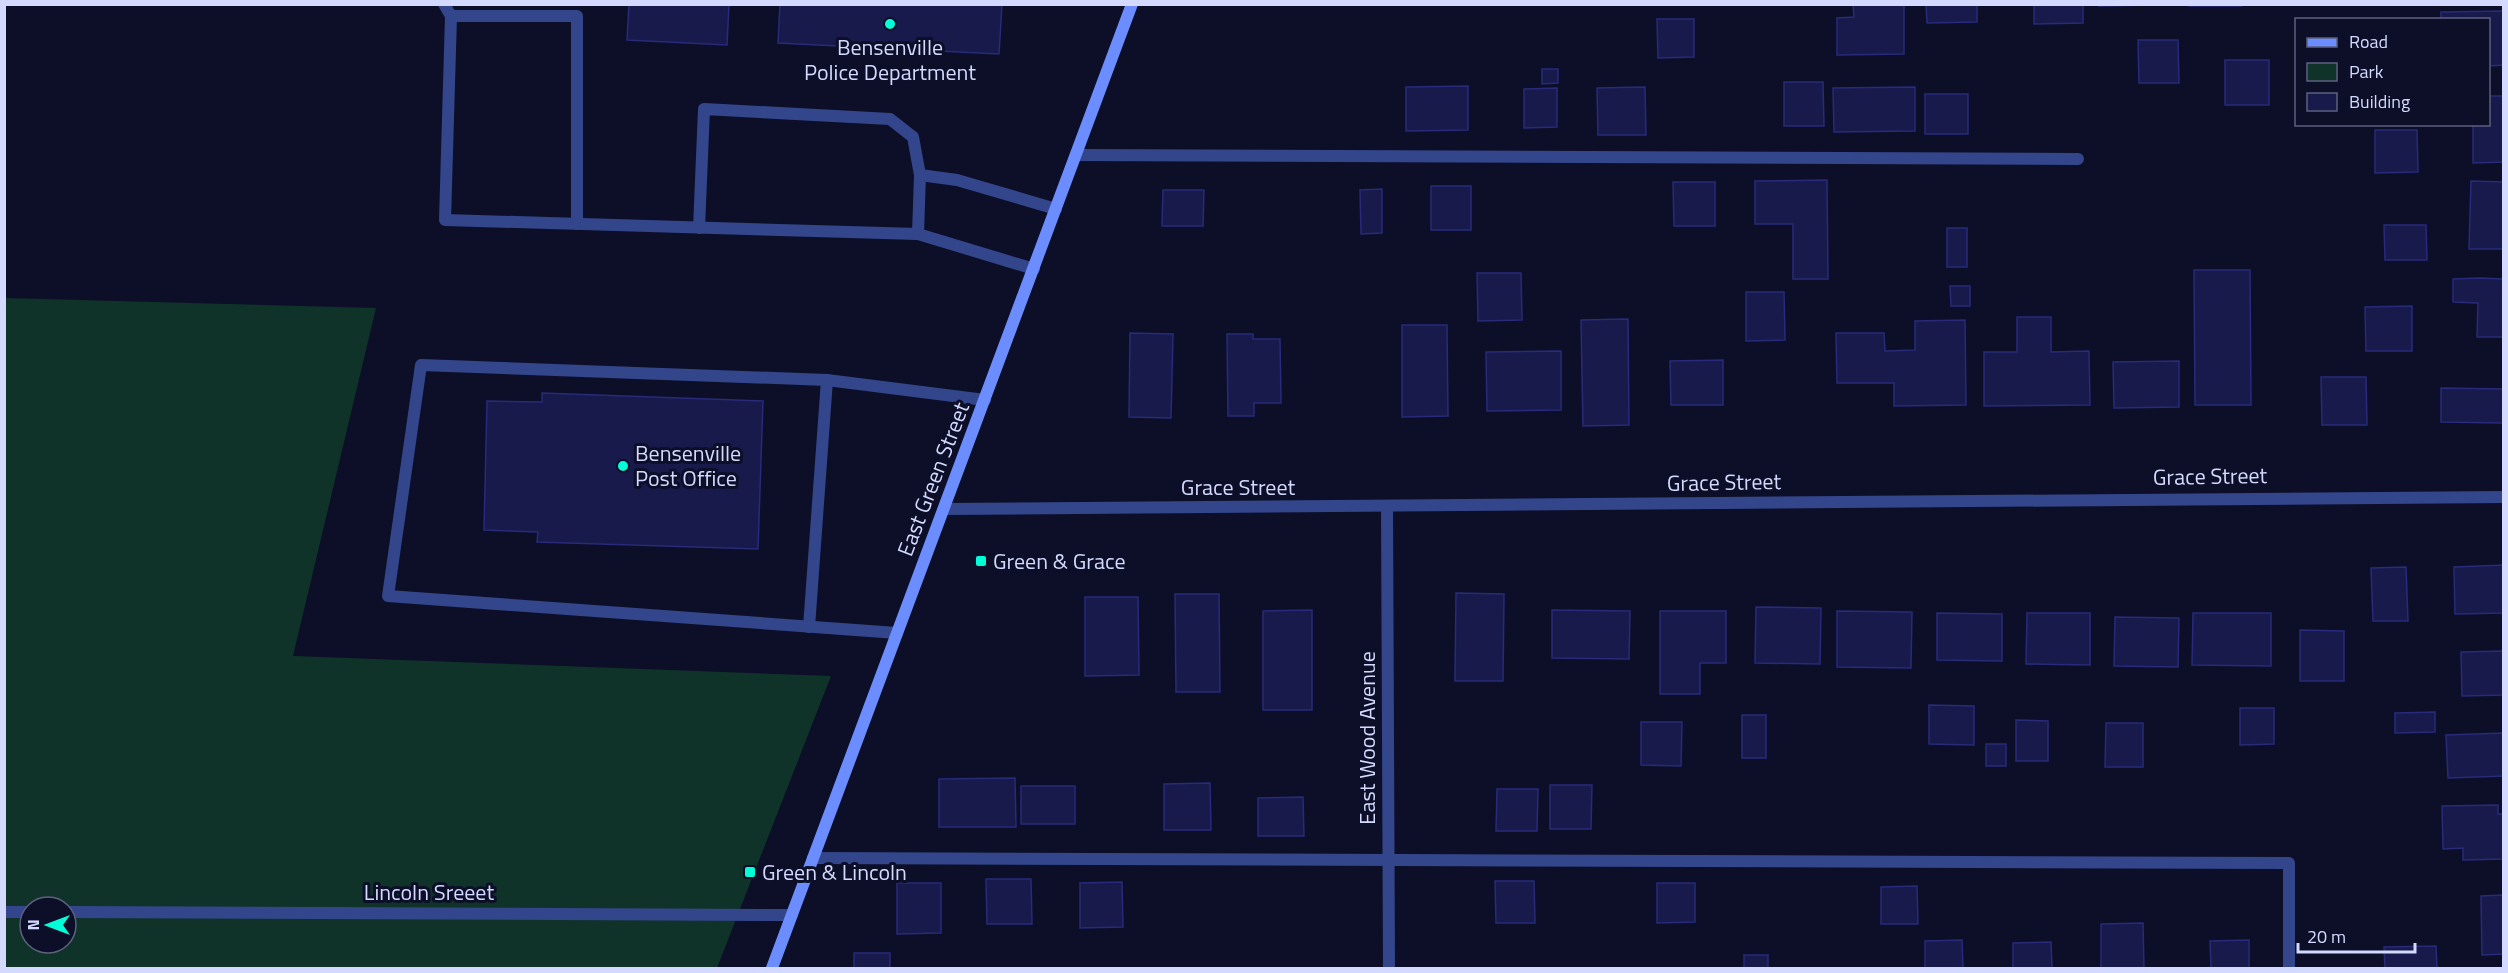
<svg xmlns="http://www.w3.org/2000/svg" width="2508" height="973" viewBox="0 0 2508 973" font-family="'Titillium Web',sans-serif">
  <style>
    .green { fill: #0f3329; fill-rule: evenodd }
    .building { fill: #171a4b; stroke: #272b7a; stroke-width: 1.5 }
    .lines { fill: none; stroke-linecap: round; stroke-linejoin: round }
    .lane { stroke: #33468c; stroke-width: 12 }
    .street { stroke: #33468c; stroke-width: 12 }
    .secondary { stroke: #6b8dff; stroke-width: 12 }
    .poi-dot { fill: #00ffd8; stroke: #0d0f28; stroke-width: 2 }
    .labels { text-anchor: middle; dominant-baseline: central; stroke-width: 6; stroke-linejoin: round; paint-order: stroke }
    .poi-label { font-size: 22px; fill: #d4daff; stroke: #0d0f28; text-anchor: start }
    .street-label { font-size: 22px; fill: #d4daff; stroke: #0d0f28 }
  </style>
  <rect width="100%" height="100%" fill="#0d0f28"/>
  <!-- green -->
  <path class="green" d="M 5,298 L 376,308 L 293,656 L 831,676 L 717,968 L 5,968 ZM 30,907 L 66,907 L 66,943 L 30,943 Z"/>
  <!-- building -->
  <g class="building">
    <path d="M 629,4 L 729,4 L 727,45 L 627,40 Z"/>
    <path d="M 780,4 L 1002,4 L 999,54 L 778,43 Z"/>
    <path d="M 1853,4 L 1904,4 L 1904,54 L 1837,55 L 1837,18 L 1854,17 Z"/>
    <path d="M 1926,4 L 1977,4 L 1977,22 L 1927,23 Z"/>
    <path d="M 2034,4 L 2083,4 L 2083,23 L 2034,24 Z"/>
    <path d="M 2099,4 L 2153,4 L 2153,5 L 2099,6 Z"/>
    <rect x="2189" y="4" width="52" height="2"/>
    <path d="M 2504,11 L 2504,65 L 2488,66 L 2488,20 L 2441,20 L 2441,12 Z"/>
    <path d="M 1657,19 L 1694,19 L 1694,57 L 1658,58 Z"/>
    <path d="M 2138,40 L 2178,40 L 2179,83 L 2139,83 Z"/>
    <rect x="2225" y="60" width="44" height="45"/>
    <path d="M 1542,69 L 1558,69 L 1558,83 L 1542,84 Z"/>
    <path d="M 1784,82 L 1823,82 L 1824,126 L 1784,126 Z"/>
    <path d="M 1468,86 L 1468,130 L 1406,131 L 1406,87 Z"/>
    <path d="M 1645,87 L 1646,135 L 1598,135 L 1597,88 Z"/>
    <path d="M 1915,87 L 1915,131 L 1834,132 L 1833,88 Z"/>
    <path d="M 1557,88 L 1557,127 L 1524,128 L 1524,89 Z"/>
    <rect x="1925" y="94" width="43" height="40"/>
    <path d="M 2488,96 L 2504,96 L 2504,162 L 2473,163 L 2473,124 L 2488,124 Z"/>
    <path d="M 2375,130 L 2417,130 L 2418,172 L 2375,173 Z"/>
    <path d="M 1827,180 L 1828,279 L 1793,279 L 1793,224 L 1755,224 L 1755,181 Z"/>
    <path d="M 2471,181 L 2504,182 L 2504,249 L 2469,249 Z"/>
    <path d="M 1673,182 L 1715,182 L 1715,226 L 1674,226 Z"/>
    <rect x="1431" y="186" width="40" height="44"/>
    <path d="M 1382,189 L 1382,233 L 1361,234 L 1360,190 Z"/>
    <path d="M 1163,190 L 1204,190 L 1203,226 L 1162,226 Z"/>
    <path d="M 2384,225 L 2426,225 L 2427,260 L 2385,260 Z"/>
    <rect x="1947" y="228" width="20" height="39"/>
    <path d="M 2194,270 L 2250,270 L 2251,405 L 2195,405 Z"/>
    <path d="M 1477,273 L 1521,273 L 1522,320 L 1478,321 Z"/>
    <path d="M 2479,278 L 2504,279 L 2504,337 L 2477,337 L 2478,303 L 2453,302 L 2453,279 Z"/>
    <path d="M 1950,286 L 1970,286 L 1970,306 L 1951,306 Z"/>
    <path d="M 1746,292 L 1784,292 L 1785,340 L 1746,341 Z"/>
    <path d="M 2412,306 L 2412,351 L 2366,351 L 2365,307 Z"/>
    <path d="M 2017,317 L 2051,317 L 2051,352 L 2089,351 L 2090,405 L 1984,406 L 1984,352 L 2017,352 Z"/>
    <path d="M 1628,319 L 1629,425 L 1583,426 L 1581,320 Z"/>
    <path d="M 1965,320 L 1966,405 L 1894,406 L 1894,383 L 1837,383 L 1836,333 L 1884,333 L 1885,351 L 1915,350 L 1915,321 Z"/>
    <path d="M 1402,325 L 1447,325 L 1448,416 L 1402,417 Z"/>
    <path d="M 1130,333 L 1173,334 L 1171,418 L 1129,417 Z"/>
    <path d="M 1227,334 L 1253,334 L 1253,339 L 1280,339 L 1281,403 L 1254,403 L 1254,416 L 1228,416 Z"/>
    <path d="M 1561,351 L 1561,410 L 1487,411 L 1486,352 Z"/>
    <path d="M 1723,360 L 1723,405 L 1671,405 L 1670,361 Z"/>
    <path d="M 2179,361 L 2179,407 L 2114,408 L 2113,362 Z"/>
    <path d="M 2321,377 L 2366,377 L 2367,425 L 2322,425 Z"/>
    <path d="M 2441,388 L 2504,389 L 2504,423 L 2441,422 Z"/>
    <path d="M 542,393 L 763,401 L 758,549 L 537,542 L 538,532 L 484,530 L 487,401 L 542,402 Z"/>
    <path d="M 2504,565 L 2504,613 L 2455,614 L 2454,567 Z"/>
    <path d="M 2406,567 L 2408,621 L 2373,621 L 2371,568 Z"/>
    <path d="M 1456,593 L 1504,594 L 1503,681 L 1455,681 Z"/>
    <path d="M 1175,594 L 1219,594 L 1220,692 L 1176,692 Z"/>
    <path d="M 1085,597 L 1138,597 L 1139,675 L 1085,676 Z"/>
    <path d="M 1756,607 L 1821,608 L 1820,664 L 1755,663 Z"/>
    <path d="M 1312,610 L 1312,710 L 1263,710 L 1263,611 Z"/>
    <path d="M 1552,610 L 1630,611 L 1629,659 L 1552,658 Z"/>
    <path d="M 1660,611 L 1726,611 L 1726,663 L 1700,663 L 1700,694 L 1660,694 Z"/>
    <path d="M 1837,611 L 1912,612 L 1911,668 L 1837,667 Z"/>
    <path d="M 1937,613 L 2002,614 L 2002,661 L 1937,660 Z"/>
    <path d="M 2027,613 L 2090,613 L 2090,665 L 2026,664 Z"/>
    <path d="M 2193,613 L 2271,613 L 2271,666 L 2192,665 Z"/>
    <path d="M 2115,617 L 2179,618 L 2178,667 L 2114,666 Z"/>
    <path d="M 2300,630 L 2344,631 L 2344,681 L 2300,681 Z"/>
    <path d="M 2504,651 L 2504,695 L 2462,696 L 2461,652 Z"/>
    <path d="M 1929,705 L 1974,706 L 1974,745 L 1929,744 Z"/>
    <path d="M 2240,708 L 2274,708 L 2274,744 L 2240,745 Z"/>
    <path d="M 2435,712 L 2435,732 L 2395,733 L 2395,713 Z"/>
    <rect x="1742" y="715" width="24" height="43"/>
    <path d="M 2016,720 L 2048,721 L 2048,761 L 2016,761 Z"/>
    <path d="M 1641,722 L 1682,722 L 1681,766 L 1641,765 Z"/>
    <path d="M 2106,723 L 2143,723 L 2143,767 L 2105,767 Z"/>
    <path d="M 2504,733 L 2504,776 L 2448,778 L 2446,735 Z"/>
    <rect x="1986" y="744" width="20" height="22"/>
    <path d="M 1015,778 L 1016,827 L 939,827 L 939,779 Z"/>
    <path d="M 1210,783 L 1211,830 L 1164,830 L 1164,784 Z"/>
    <path d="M 1550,785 L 1592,785 L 1591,829 L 1550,829 Z"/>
    <rect x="1021" y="786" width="54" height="38"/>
    <path d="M 1497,789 L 1538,789 L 1537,831 L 1496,831 Z"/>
    <path d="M 1303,797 L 1304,836 L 1258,836 L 1258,798 Z"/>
    <path d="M 2498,805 L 2498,814 L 2504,814 L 2504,859 L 2463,860 L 2463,848 L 2443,849 L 2442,806 Z"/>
    <path d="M 986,879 L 1031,879 L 1032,924 L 987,924 Z"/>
    <path d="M 1495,881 L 1534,881 L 1535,923 L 1496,923 Z"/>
    <path d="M 1122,882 L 1123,927 L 1080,928 L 1080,883 Z"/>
    <path d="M 897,883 L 941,883 L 941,933 L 897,934 Z"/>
    <path d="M 1657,883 L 1695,883 L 1695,922 L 1657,923 Z"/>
    <path d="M 1917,886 L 1918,924 L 1881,924 L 1881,887 Z"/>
    <path d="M 2504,895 L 2504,954 L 2482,955 L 2481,896 Z"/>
    <path d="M 2143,923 L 2144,968 L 2101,968 L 2101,924 Z"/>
    <path d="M 1962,940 L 1963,968 L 1925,968 L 1925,941 Z"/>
    <path d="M 2249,940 L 2249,968 L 2211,968 L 2210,941 Z"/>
    <path d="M 2051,942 L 2052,968 L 2013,968 L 2013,943 Z"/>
    <path d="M 2436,946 L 2437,968 L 2385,968 L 2384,947 Z"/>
    <rect x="854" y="953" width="36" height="15"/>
    <rect x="1744" y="955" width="24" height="13"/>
  </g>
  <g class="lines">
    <!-- lane -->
    <g class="lane">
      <path d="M 444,4 L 451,16 L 445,220 L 918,234 L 920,175 L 913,137 L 890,119 L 704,109 L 699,228"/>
      <path d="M 451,16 L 577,16 L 577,224"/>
      <path d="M 1076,155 L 2078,159"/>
      <path d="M 920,175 L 957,180 L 1056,209"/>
      <path d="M 918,234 L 1034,269"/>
      <path d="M 809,627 L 827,380"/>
      <path d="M 897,633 L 388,596 L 421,365 L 827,380 L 985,400"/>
      <path d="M 813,858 L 2289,863 L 2289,968"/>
      <path d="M 4,912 L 30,912"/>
      <path d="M 66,912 L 792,915"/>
    </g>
    <!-- street -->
    <g class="street">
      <path d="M 1387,507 L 1389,968"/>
      <path d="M 945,509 L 2504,497"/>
    </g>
    <!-- secondary -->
    <path class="secondary" d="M 772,968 L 1132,4"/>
  </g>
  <!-- markers -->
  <g class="poi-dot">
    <circle cx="890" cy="24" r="6"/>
    <circle cx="623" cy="466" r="6"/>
    <rect x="975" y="555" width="12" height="12" rx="3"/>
    <rect x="744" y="866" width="12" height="12" rx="3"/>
  </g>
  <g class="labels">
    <!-- poi labels -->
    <g class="poi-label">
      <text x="890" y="47" text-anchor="middle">Bensenville<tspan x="890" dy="25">Police Department</tspan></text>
      <text x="635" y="453">Bensenville<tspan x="635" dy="25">Post Office</tspan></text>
      <text x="993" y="561">Green &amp; Grace</text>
      <text x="762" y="872">Green &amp; Lincoln</text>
    </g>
    <!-- street labels -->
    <g class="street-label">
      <text transform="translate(2210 476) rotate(-1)">Grace Street</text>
      <text transform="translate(933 479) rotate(-69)">East Green Street</text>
      <text transform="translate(1724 482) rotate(-1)">Grace Street</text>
      <text x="1238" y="487">Grace Street</text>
      <text transform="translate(1367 738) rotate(-90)">East Wood Avenue</text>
      <text x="429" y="892">Lincoln Sreeet</text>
    </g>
  </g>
  <!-- border -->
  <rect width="2508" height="973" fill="none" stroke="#d4daff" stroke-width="12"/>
  <!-- legend -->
  <rect x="2295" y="18" width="195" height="108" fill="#0d0f28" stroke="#5d607e" stroke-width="1.5"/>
  <rect x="2307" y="38" width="30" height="9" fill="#6b8dff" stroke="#5d607e" stroke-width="1.5"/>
  <text x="2349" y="48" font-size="18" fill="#d4daff">Road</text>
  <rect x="2307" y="63" width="30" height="18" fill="#0f3329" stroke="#5d607e" stroke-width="1.5"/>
  <text x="2349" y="78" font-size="18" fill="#d4daff">Park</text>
  <rect x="2307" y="93" width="30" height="18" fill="#171a4b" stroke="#5d607e" stroke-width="1.5"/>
  <text x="2349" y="108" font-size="18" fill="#d4daff">Building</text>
  <!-- north arrow -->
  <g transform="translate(48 925) rotate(270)"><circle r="28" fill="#0d0f28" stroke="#5d607e" stroke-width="1.5"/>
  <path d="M0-4.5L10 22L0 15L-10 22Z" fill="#00ffd8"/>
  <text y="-9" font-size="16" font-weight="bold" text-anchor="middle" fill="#d4daff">N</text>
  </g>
  <!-- scale -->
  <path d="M2298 943v9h117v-9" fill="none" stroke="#d4daff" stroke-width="3"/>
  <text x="2307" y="943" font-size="18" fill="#d4daff" stroke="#0d0f28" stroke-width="4.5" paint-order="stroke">20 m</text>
</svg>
